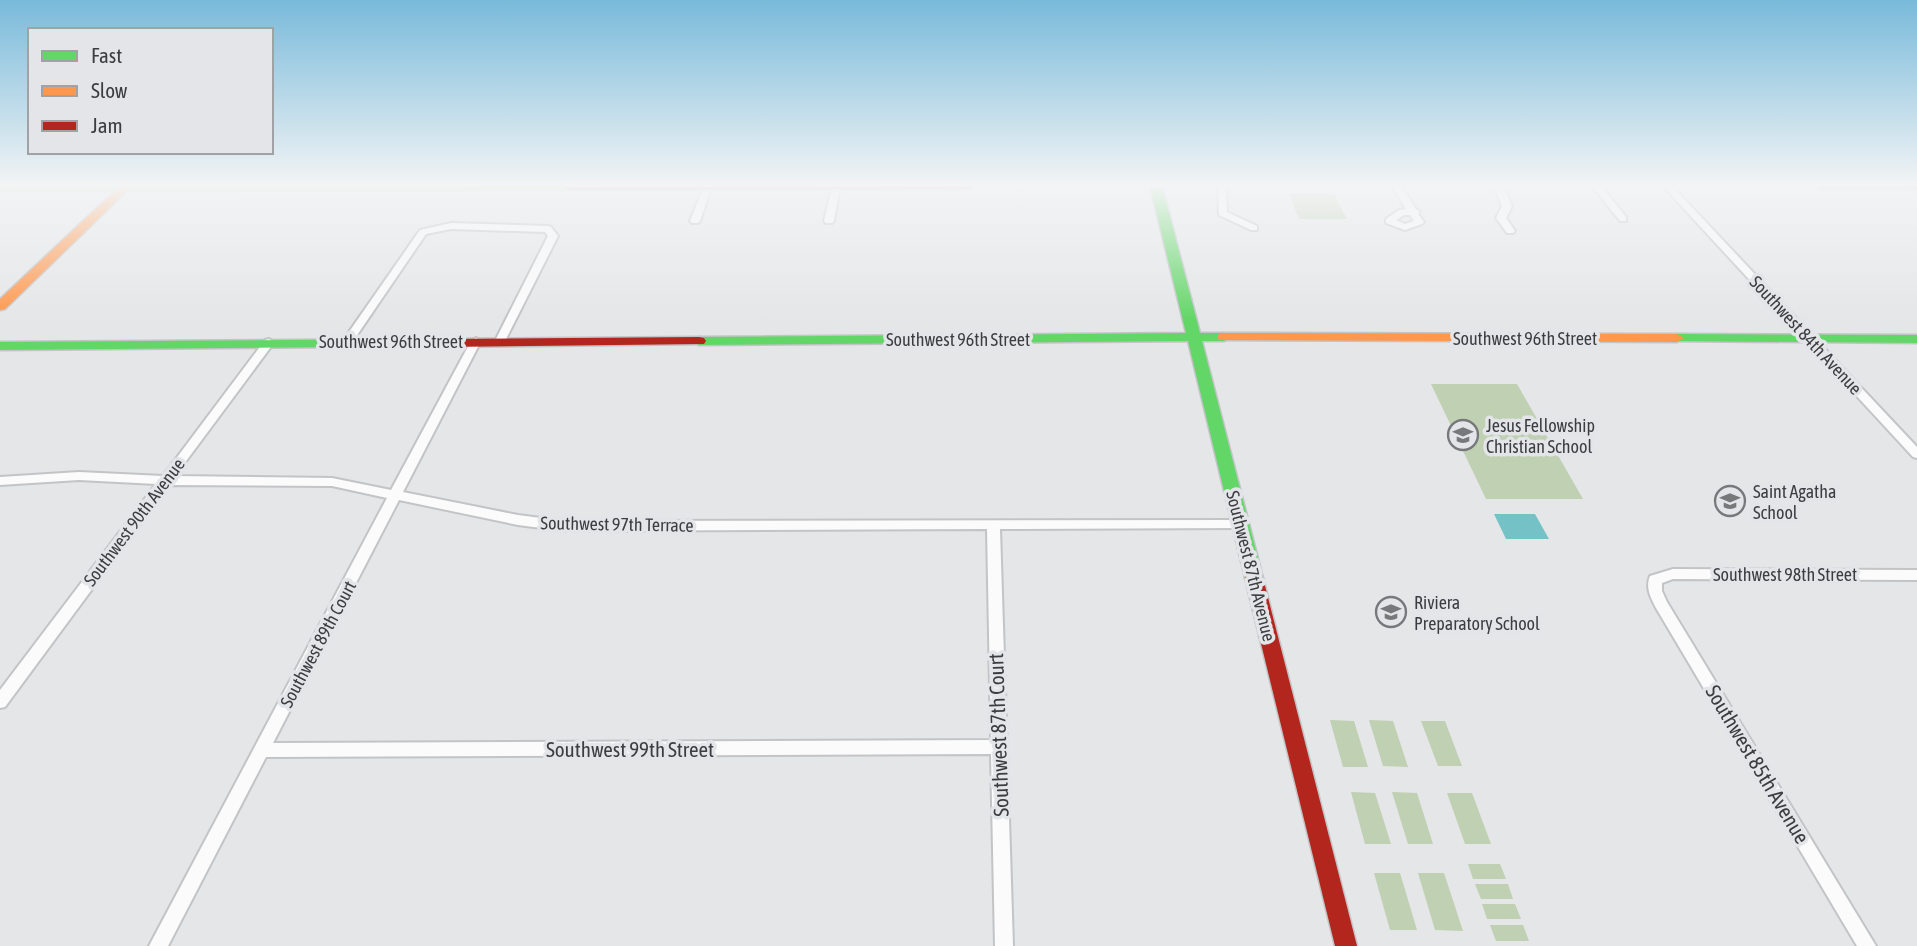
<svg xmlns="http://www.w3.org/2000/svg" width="1917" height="946" viewBox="0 0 1917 946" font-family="'Asap Condensed',sans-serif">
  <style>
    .green { fill: #c0d0b3 }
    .water { fill: #74c2c5 }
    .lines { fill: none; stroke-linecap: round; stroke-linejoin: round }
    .street-casing { stroke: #c3c4c6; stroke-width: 4 }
    .fast-casing { stroke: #c3c4c6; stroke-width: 3 }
    .slow-casing { stroke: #c3c4c6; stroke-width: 3 }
    .jam-casing { stroke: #c3c4c6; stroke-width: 3 }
    .street { fill: #fbfbfc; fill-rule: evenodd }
    .fast { fill: #63d668; fill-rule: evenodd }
    .slow { fill: #ff974d; fill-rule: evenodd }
    .jam { fill: #b3261e; fill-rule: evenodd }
    .labels { text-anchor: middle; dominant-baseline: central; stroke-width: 7; stroke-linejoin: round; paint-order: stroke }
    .street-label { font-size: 18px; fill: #3c3d3e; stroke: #e3e5e9 }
    .poi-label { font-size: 18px; fill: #3c3d3e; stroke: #e3e5e9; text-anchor: start }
    .near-street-label { font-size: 21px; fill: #3c3d3e; stroke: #e3e5e9 }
  </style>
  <rect width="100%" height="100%" fill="#e4e6e8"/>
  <!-- green -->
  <g class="green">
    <path d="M 1289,194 L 1334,194 L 1347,219 L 1299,219 Z"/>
    <path d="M 1431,384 L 1517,384 L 1583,499 L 1486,499 Z"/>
    <path d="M 1330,720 L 1354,721 L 1368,767 L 1343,767 Z"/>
    <path d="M 1369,720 L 1393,721 L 1408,767 L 1383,766 Z"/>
    <path d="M 1421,721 L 1445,721 L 1462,766 L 1438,766 Z"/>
    <path d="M 1351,792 L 1375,793 L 1391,844 L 1365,844 Z"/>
    <path d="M 1392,792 L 1417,793 L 1433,844 L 1408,844 Z"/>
    <path d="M 1447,793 L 1472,793 L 1491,844 L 1465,844 Z"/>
    <path d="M 1468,864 L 1500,864 L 1506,879 L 1473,879 Z"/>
    <path d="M 1374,873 L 1400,873 L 1417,930 L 1390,930 Z"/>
    <path d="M 1418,873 L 1444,873 L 1463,931 L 1435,930 Z"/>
    <path d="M 1475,884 L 1508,884 L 1513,899 L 1481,899 Z"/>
    <path d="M 1482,904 L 1515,904 L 1521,919 L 1487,919 Z"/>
    <path d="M 1490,925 L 1523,925 L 1529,941 L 1496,941 Z"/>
  </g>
  <!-- water -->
  <path class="water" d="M 1494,514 L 1535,514 L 1549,539 L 1506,539 Z"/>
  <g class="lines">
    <!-- street casing -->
    <g class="street-casing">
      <g id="street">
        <path d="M 712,186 L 700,221 L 698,223 L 692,223 L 690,221 L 704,187 Z"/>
        <path d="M 840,186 L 834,221 L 832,223 L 826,223 L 824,221 L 832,187 Z"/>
        <path d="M 1218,186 L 1226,186 L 1227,212 L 1257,226 L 1257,230 L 1251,230 L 1219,215 Z"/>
        <path d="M 1392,186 L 1401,186 L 1416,209 L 1420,212 L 1418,214 L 1424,222 L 1422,224 L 1405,230 L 1386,223 L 1386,219 L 1399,210 L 1406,209 ZM 1404,215 L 1410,215 L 1414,221 L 1405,224 L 1396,220 Z"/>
        <path d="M 1494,186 L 1503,186 L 1512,206 L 1506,218 L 1515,231 L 1513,233 L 1507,233 L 1496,218 L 1502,206 Z"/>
        <path d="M 1592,186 L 1601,186 L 1626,217 L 1626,221 L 1620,221 Z"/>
        <path d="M 1663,186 L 1672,186 L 1917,447 L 1917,458 L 1913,457 Z"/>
        <path d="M 451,223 L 548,226 L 551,227 L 558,236 L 504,343 L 496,343 L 495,341 L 548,236 L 545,232 L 451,229 L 426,234 L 351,344 L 343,344 L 342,342 L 420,230 Z"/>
        <path d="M 476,338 L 481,341 L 403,492 L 518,515 L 564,521 L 1245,520 L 1246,523 L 1245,526 L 1240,528 L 1000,529 L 1013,946 L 995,946 L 991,754 L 266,757 L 168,946 L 149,946 L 387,498 L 332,486 L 169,485 L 5,707 L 0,708 L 0,690 L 156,484 L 79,480 L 0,485 L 0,477 L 79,472 L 163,476 L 265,340 L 269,339 L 274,342 L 273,344 L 175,476 L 332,478 L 391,490 L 471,341 ZM 399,500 L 518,525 L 564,531 L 987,529 L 991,740 L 273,743 Z"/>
        <path d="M 1673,569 L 1917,570 L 1917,580 L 1673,579 L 1662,583 L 1662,591 L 1667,602 L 1876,946 L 1857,946 L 1656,608 C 1651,598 1645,588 1650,576 Z"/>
      </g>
    </g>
    <!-- fast casing -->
    <g class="fast-casing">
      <g id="fast">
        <path d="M 0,186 L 573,186 L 574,187 L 568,190 L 0,191 Z"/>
        <path d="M 1150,186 L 1162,186 L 1200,333 L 1224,333 L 1231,337 L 1224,341 L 1202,341 L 1263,578 L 1260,583 L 1254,585 L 1248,583 L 1245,578 L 1188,341 L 699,345 L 692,341 L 699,337 L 1186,333 Z"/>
        <path d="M 1817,186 L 1917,186 L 1917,190 L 1822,189 Z"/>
        <path d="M 1677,334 L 1917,335 L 1917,343 L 1672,341 L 1670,338 Z"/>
        <path d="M 444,339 L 449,340 L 451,343 L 449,346 L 0,350 L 0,342 Z"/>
      </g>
    </g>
    <!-- slow casing -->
    <g class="slow-casing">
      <g id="slow">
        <path d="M 120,186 L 132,186 L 5,309 L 0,310 L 0,299 Z"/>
        <path d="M 1224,333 L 1677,334 L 1684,338 L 1677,342 L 1219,340 L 1217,337 L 1219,334 Z"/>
      </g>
    </g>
    <!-- jam casing -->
    <g class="jam-casing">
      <g id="jam">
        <path d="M 975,186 L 970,189 L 568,190 L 562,187 Z"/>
        <path d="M 699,337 L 704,338 L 706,341 L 704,344 L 444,347 L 437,343 L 444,339 Z"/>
        <path d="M 1254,571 L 1260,573 L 1263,578 L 1357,946 L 1335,946 L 1245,578 L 1248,573 Z"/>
      </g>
    </g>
    <!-- street -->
    <use href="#street" class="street"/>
    <!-- fast -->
    <use href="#fast" class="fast"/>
    <!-- slow -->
    <use href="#slow" class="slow"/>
    <!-- jam -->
    <use href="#jam" class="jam"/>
  </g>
  <!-- sky -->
  <linearGradient id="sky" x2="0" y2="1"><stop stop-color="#79bada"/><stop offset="0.58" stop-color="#f3f4f5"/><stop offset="1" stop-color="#f3f4f5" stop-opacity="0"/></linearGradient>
  <rect width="1917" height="319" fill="url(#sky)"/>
  <!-- icons -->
  <defs>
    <g id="school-ring" transform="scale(1.575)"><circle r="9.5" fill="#e3e5e9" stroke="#77787a" stroke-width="1.5"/><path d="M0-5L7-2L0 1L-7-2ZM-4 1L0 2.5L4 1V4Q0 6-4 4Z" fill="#77787a"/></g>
  </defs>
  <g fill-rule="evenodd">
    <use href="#school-ring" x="1463" y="435"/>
    <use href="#school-ring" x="1730" y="501"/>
    <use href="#school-ring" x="1391" y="612"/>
  </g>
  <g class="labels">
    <!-- street labels -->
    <g class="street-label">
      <text transform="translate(1806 335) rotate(47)">Southwest 84th Avenue</text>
      <text x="1525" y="338">Southwest 96th Street</text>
      <text x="958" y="339">Southwest 96th Street</text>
      <text x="391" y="341">Southwest 96th Street</text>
      <text transform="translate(134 522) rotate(-53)">Southwest 90th Avenue</text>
      <text transform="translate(617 524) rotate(1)">Southwest 97th Terrace</text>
      <text transform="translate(1251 566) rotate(76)">Southwest 87th Avenue</text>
      <text x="1785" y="574">Southwest 98th Street</text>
      <text transform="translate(318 644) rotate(-62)">Southwest 89th Court</text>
    </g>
    <!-- poi labels -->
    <g class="poi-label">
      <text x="1486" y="425">Jesus Fellowship<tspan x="1486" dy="21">Christian School</tspan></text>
      <text x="1753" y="491">Saint Agatha<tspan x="1753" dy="21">School</tspan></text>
      <text x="1414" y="602">Riviera<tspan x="1414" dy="21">Preparatory School</tspan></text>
    </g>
    <!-- near-street labels -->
    <g class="near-street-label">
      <text transform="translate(998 735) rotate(-92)">Southwest 87th Court</text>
      <text x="630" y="749">Southwest 99th Street</text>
      <text transform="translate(1758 764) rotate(59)">Southwest 85th Avenue</text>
    </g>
  </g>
  <!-- legend -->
  <rect x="28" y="28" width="245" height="126" fill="#e3e5e9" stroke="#a0a2a5" stroke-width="2"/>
  <rect x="42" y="51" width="35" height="10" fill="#63d668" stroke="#a0a2a5" stroke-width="2"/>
  <text x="91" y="63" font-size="21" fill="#3c3d3e">Fast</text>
  <rect x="42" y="86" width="35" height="10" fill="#ff974d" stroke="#a0a2a5" stroke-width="2"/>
  <text x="91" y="98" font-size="21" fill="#3c3d3e">Slow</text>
  <rect x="42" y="121" width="35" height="10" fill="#b3261e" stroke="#a0a2a5" stroke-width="2"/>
  <text x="91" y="133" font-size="21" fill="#3c3d3e">Jam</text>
</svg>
